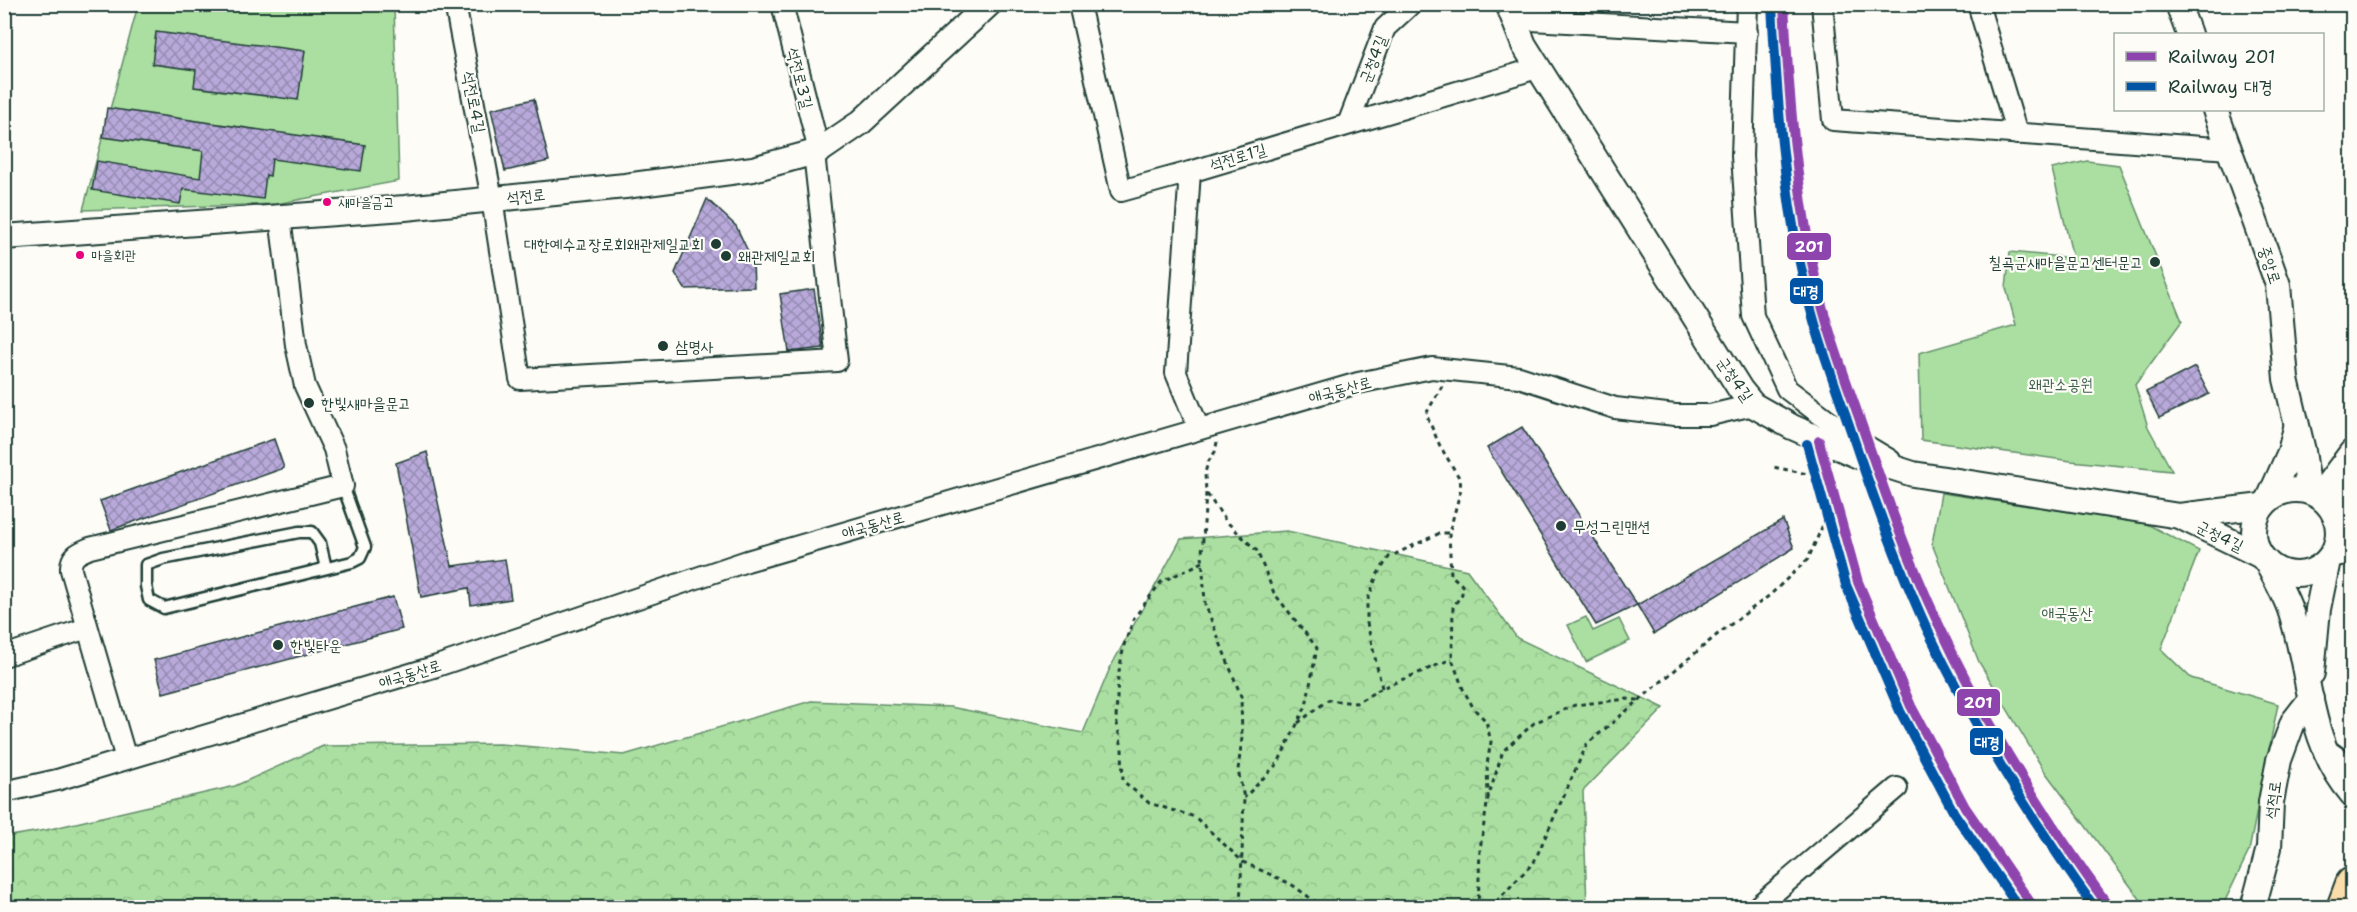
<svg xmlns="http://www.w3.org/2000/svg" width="2357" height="912" viewBox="0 0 2357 912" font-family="'Shantell Sans','Poor Story',sans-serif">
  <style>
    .green { fill: #aadfa1; stroke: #648e6a; stroke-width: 1.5 }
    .forest { fill: url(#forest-crowns); stroke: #648e6a; stroke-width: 1.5 }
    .building { fill: url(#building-cross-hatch); stroke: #1f3d34; stroke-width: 1.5 }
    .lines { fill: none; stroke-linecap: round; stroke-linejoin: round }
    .service-casing { stroke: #1f3d34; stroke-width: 15 }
    .pedestrian-casing { stroke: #1f3d34; stroke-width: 20 }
    .minor-casing { stroke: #1f3d34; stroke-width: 24 }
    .tertiary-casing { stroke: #1f3d34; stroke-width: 28 }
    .primary-casing { stroke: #1f3d34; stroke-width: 36 }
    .path { stroke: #1f3d34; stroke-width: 3; stroke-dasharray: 4.5 4.5; stroke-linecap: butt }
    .service { stroke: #fdfcf7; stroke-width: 10 }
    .pedestrian { stroke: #fdfcf7; stroke-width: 15 }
    .minor { stroke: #fdfcf7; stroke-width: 20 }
    .tertiary { stroke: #fdfcf7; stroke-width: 24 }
    .primary { stroke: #faddab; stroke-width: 32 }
    .rail-1-casing { stroke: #fdfcf7; stroke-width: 15 }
    .rail-2-casing { stroke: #fdfcf7; stroke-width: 15 }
    .rail-1 { stroke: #8e44ad; stroke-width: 10 }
    .rail-2 { stroke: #0054a6; stroke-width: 10 }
    .bus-dot { fill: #e5007d; stroke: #fdfcf7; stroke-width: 2 }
    .poi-dot { fill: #1f3d34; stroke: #fdfcf7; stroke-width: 2 }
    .labels { text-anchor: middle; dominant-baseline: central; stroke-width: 4.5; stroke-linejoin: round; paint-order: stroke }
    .bus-label { font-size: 14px; fill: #1f3d34; stroke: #fdfcf7; text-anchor: start }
    .street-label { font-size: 16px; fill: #1f3d34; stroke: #fdfcf7 }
    .poi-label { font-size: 16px; fill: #1f3d34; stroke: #fdfcf7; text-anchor: start }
    .park-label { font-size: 16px; fill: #3b5d4a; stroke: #fdfcf7 }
    .line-badge { stroke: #fdfcf7; stroke-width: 2 }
    .badge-label { font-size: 16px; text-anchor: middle; font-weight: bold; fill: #fff }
  </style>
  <defs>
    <pattern id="forest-crowns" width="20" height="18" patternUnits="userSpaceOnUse" patternTransform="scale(1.5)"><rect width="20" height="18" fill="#aadfa1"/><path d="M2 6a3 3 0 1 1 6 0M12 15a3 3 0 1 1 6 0" fill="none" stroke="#92c08b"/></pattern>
    <pattern id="building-cross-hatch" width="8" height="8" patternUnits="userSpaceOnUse" patternTransform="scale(1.5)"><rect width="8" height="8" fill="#b8a9da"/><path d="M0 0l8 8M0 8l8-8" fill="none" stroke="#958bb2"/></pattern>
  </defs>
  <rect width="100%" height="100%" fill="#fdfcf7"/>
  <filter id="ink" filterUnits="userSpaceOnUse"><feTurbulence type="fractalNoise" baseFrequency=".0167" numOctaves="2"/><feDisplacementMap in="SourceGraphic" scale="12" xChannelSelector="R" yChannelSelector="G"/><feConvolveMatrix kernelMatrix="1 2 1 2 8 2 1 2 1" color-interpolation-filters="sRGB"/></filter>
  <g filter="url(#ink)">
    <!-- green -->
    <g class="green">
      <path d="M 138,5 L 394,5 L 399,181 L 276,204 L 83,210 Z"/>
      <path d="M 2087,161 L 2119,165 L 2182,321 L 2135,385 L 2148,427 L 2172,471 L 2071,461 L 1921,440 L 1919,353 L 2016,325 L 2006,288 L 2010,252 L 2073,258 L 2052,169 Z"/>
      <path d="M 1941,493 L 2145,523 L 2199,551 L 2161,649 L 2191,678 L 2278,704 L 2249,851 L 2222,907 L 2146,907 L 2043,769 L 1979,662 L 1932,544 Z"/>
      <path d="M 1586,617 L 1593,631 L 1619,619 L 1630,641 L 1586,662 L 1568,625 Z"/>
    </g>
    <!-- forest -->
    <path class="forest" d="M 1287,531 L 1467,570 L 1517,638 L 1664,708 L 1583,791 L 1587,907 L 5,907 L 5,837 L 46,830 L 235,786 L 323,746 L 500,744 L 624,755 L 811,701 L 950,707 L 1083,733 L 1110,668 L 1181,539 Z"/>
    <!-- building -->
    <g class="building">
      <path d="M 156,32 L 305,51 L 298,100 L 194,87 L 196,70 L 152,64 Z"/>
      <path d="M 534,99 L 549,161 L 505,171 L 491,109 Z"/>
      <path d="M 107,108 L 365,145 L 361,171 L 272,159 L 270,176 L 266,175 L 263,199 L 183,189 L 180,204 L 92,190 L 97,161 L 200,178 L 203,151 L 103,137 Z"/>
      <path d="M 707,199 L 736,226 L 753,262 L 754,287 L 685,289 L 675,273 Z"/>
      <path d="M 814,289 L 823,348 L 789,352 L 780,294 Z"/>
      <path d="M 2195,367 L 2209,394 L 2159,418 L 2146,392 Z"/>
      <path d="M 1522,427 L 1637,605 L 1596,625 L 1487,448 Z"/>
      <path d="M 274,439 L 284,468 L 111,530 L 100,501 Z"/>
      <path d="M 427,452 L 452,566 L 505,559 L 511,599 L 471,605 L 469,588 L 421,597 L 396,463 Z"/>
      <path d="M 1783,520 L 1794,548 L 1654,634 L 1637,605 Z"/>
      <path d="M 393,597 L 402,629 L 163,693 L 154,660 Z"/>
    </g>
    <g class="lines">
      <!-- service casing -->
      <g class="service-casing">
        <path id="service" d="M 326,568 L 320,543 L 312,532 L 299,532 L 163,559 L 146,565 L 146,586 L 149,600 L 164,608 L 352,562 L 360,558 L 365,547 L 343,486"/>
      </g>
      <!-- pedestrian casing -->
      <g class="pedestrian-casing">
        <path id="pedestrian" d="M 2325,746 L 2352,765"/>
      </g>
      <!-- minor casing -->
      <g class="minor-casing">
        <g id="minor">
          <path d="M 455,4 L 492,199 L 520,379 L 837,361 L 814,153"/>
          <path d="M 782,4 L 819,151"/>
          <path d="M 1079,4 L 1121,191 L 1190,172 L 1537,68"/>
          <path d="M 1747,4 L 1742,156 L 1753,316 L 1787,389 L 1845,433 L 1890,460"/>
          <path d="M 1822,4 L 1833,120 L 2229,149"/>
          <path d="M 1978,4 L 2017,134"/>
          <path d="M 1513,19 L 1747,32"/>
          <path d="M 1348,124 L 1385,28 L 1411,4"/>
          <path d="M 1190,172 L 1176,373 L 1199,429"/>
          <path d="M 2338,524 L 2352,527"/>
          <path d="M 2330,557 L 2352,553"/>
          <path d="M 4,656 L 87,628"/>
          <path d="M 126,759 L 71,570 C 70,556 78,553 90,548 L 343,486 L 334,449 L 305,386 L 296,345 L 280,217"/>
          <path d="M 4,792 L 57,780 L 437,666 L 747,561 L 1358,383 L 1432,368 L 1519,377 L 1615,408 L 1675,415 L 1710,415 L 1753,405"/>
          <path d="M 1756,908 L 1897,788"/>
        </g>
      </g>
      <!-- tertiary casing -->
      <g class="tertiary-casing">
        <g id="tertiary">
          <path d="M 1508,4 L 1524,45 L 1740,389 L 1753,405 L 1792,427 L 1863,458 L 1913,474 L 2179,516 L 2262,506"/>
          <path d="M 2178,4 L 2189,34"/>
          <path d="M 2215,110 L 2278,285 L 2286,379 L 2303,451 L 2309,492"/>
          <path d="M 4,237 L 405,208 L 625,186 L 753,169 L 819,151 L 860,123 L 989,4"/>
          <circle cx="2296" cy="532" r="42"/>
          <path d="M 2319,496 L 2352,452"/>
          <path d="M 2269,499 L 2290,452 L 2296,428"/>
          <path d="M 2179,516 L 2261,556"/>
          <path d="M 2336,518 L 2352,466"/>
          <path d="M 2266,561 C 2274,576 2283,591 2289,607 C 2312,671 2305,739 2352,794"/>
          <path d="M 2312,673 L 2318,609 L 2328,560"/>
          <path d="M 2253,908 L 2269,848 L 2271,802 L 2279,760 L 2293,722 L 2311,699"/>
        </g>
      </g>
      <!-- primary casing -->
      <g class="primary-casing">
        <path id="primary" d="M 2343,908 L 2352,884"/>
      </g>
      <!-- path -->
      <g class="path">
        <path d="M 1442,386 L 1426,414 L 1440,446 L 1460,479 L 1461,489 L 1449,533 L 1451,575 L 1462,585 L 1462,594 L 1453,607 L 1452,659 L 1463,689 L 1474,709 L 1486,721 L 1491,742 L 1487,764 L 1488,798"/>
        <path d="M 1217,442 L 1215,452 L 1208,462 L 1205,473 L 1206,493 L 1202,554 L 1205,604 L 1241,696 L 1242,738 L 1238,770 L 1244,798 L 1240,908"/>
        <path d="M 1207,494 L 1226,521 L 1257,551 L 1274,593 L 1317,648 L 1306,706 L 1278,763 L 1244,798"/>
        <path d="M 1203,562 L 1161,582 L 1134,618 L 1124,645 L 1118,677 L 1116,719 L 1122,748 L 1123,781 L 1149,803 L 1195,817 L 1243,862 L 1291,884 L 1324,908"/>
        <path d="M 1382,688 L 1367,623 L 1367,602 L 1377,575 L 1389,557 L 1440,533 L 1449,533"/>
        <path d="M 1298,723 L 1328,700 L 1356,703 L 1382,688 L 1452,659"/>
        <path d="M 1478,908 L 1480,849 L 1488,798 L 1503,751 L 1534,723 L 1575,705 L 1627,699 L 1638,700"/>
        <path d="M 1490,908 L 1534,862 L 1587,744 L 1718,634 L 1770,595 L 1808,559 L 1833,502 L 1813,475 L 1773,467"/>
      </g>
      <!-- service -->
      <use href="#service" class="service"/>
      <!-- pedestrian -->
      <use href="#pedestrian" class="pedestrian"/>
      <!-- minor -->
      <use href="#minor" class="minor"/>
      <!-- tertiary -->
      <use href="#tertiary" class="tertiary"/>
      <!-- primary -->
      <use href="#primary" class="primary"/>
      <!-- rail-1 casing -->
      <g class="rail-1-casing">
        <g id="rail-1">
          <path d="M 1784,4 C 1789,96 1796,187 1815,277 C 1826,328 1845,377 1862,426 C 1885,493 1908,559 1938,623 C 1985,724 2044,817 2110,908"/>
          <path d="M 1819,441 L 1858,582 L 1911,706 L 1965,807 L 2034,908"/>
        </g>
      </g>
      <!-- rail-2 casing -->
      <g class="rail-2-casing">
        <g id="rail-2">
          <path d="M 1772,5 C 1777,97 1783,191 1804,281 C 1815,333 1834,381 1851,431 C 1873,497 1897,563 1926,627 C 1973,726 2031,819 2095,908"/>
          <path d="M 1807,444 L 1846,585 L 1900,711 L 1954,813 L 2019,908"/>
        </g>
      </g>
      <!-- rail-1 -->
      <use href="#rail-1" class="rail-1"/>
      <!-- rail-2 -->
      <use href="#rail-2" class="rail-2"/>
    </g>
  </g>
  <!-- markers -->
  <g class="bus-dot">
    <circle cx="327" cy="202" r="5"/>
    <circle cx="80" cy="255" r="5"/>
  </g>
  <g class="poi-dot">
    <circle cx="716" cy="244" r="6"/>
    <circle cx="726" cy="256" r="6"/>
    <circle cx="2155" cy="262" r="6"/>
    <circle cx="663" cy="346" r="6"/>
    <circle cx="309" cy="403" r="6"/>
    <circle cx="1561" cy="526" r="6"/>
    <circle cx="278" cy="645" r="6"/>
  </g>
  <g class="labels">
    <!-- bus labels -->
    <g class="bus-label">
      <text x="338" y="202">새마을금고</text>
      <text x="91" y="255">마을회관</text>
    </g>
    <!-- street labels -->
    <g class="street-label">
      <text transform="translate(1373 59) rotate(-69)">군청4길</text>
      <text transform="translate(800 78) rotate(76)">석전로3길</text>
      <text transform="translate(474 102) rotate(79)">석전로4길</text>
      <text transform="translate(1238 157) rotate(-17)">석전로1길</text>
      <text transform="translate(526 196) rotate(-6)">석전로</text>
      <text transform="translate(2270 265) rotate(72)">중앙로</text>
      <text transform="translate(1735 379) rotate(55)">군청4길</text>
      <text transform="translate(1340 390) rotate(-15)">애국동산로</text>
      <text transform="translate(873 525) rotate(-16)">애국동산로</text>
      <text transform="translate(2220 536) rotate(26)">군청4길</text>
      <text transform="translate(410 674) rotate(-17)">애국동산로</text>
      <text transform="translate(2273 800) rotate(-83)">석적로</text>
    </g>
    <!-- poi labels -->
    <g class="poi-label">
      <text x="704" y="244" text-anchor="end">대한예수교장로회왜관제일교회</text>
      <text x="738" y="256">왜관제일교회</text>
      <text x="2143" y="262" text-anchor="end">칠곡군새마을문고센터문고</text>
      <text x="675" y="346">삼명사</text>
      <text x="321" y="403">한빛새마을문고</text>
      <text x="1573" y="526">무성그린맨션</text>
      <text x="290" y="645">한빛타운</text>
    </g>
    <!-- park labels -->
    <g class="park-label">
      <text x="2061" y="384">왜관소공원</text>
      <text x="2067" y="613">애국동산</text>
    </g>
  </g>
  <g class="line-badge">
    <rect x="1786" y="232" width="46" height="29" rx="6" fill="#8e44ad"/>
    <rect x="1789" y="277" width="35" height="28" rx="6" fill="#0054a6"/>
    <rect x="1956" y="688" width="45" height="29" rx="6" fill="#8e44ad"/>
    <rect x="1969" y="727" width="35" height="29" rx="6" fill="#0054a6"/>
  </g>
  <g class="badge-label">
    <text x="1809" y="252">201</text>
    <text x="1806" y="297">대경</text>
    <text x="1978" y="708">201</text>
    <text x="1987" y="748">대경</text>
  </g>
  <!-- margin -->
  <rect width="2357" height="912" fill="none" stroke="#fdfcf7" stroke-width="24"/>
  <rect x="12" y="12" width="2333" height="888" fill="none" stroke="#1f3d34" stroke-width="2" filter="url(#ink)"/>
  <!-- legend -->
  <rect x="2114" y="33" width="210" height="78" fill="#fdfcf7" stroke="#a4b0a9" stroke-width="1.5"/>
  <rect x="2126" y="52" width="30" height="9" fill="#8e44ad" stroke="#a4b0a9" stroke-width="1.5"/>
  <text x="2168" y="63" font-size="18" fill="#1f3d34">Railway 201</text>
  <rect x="2126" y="82" width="30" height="9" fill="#0054a6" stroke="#a4b0a9" stroke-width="1.5"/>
  <text x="2168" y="93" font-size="18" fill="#1f3d34">Railway 대경</text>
</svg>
